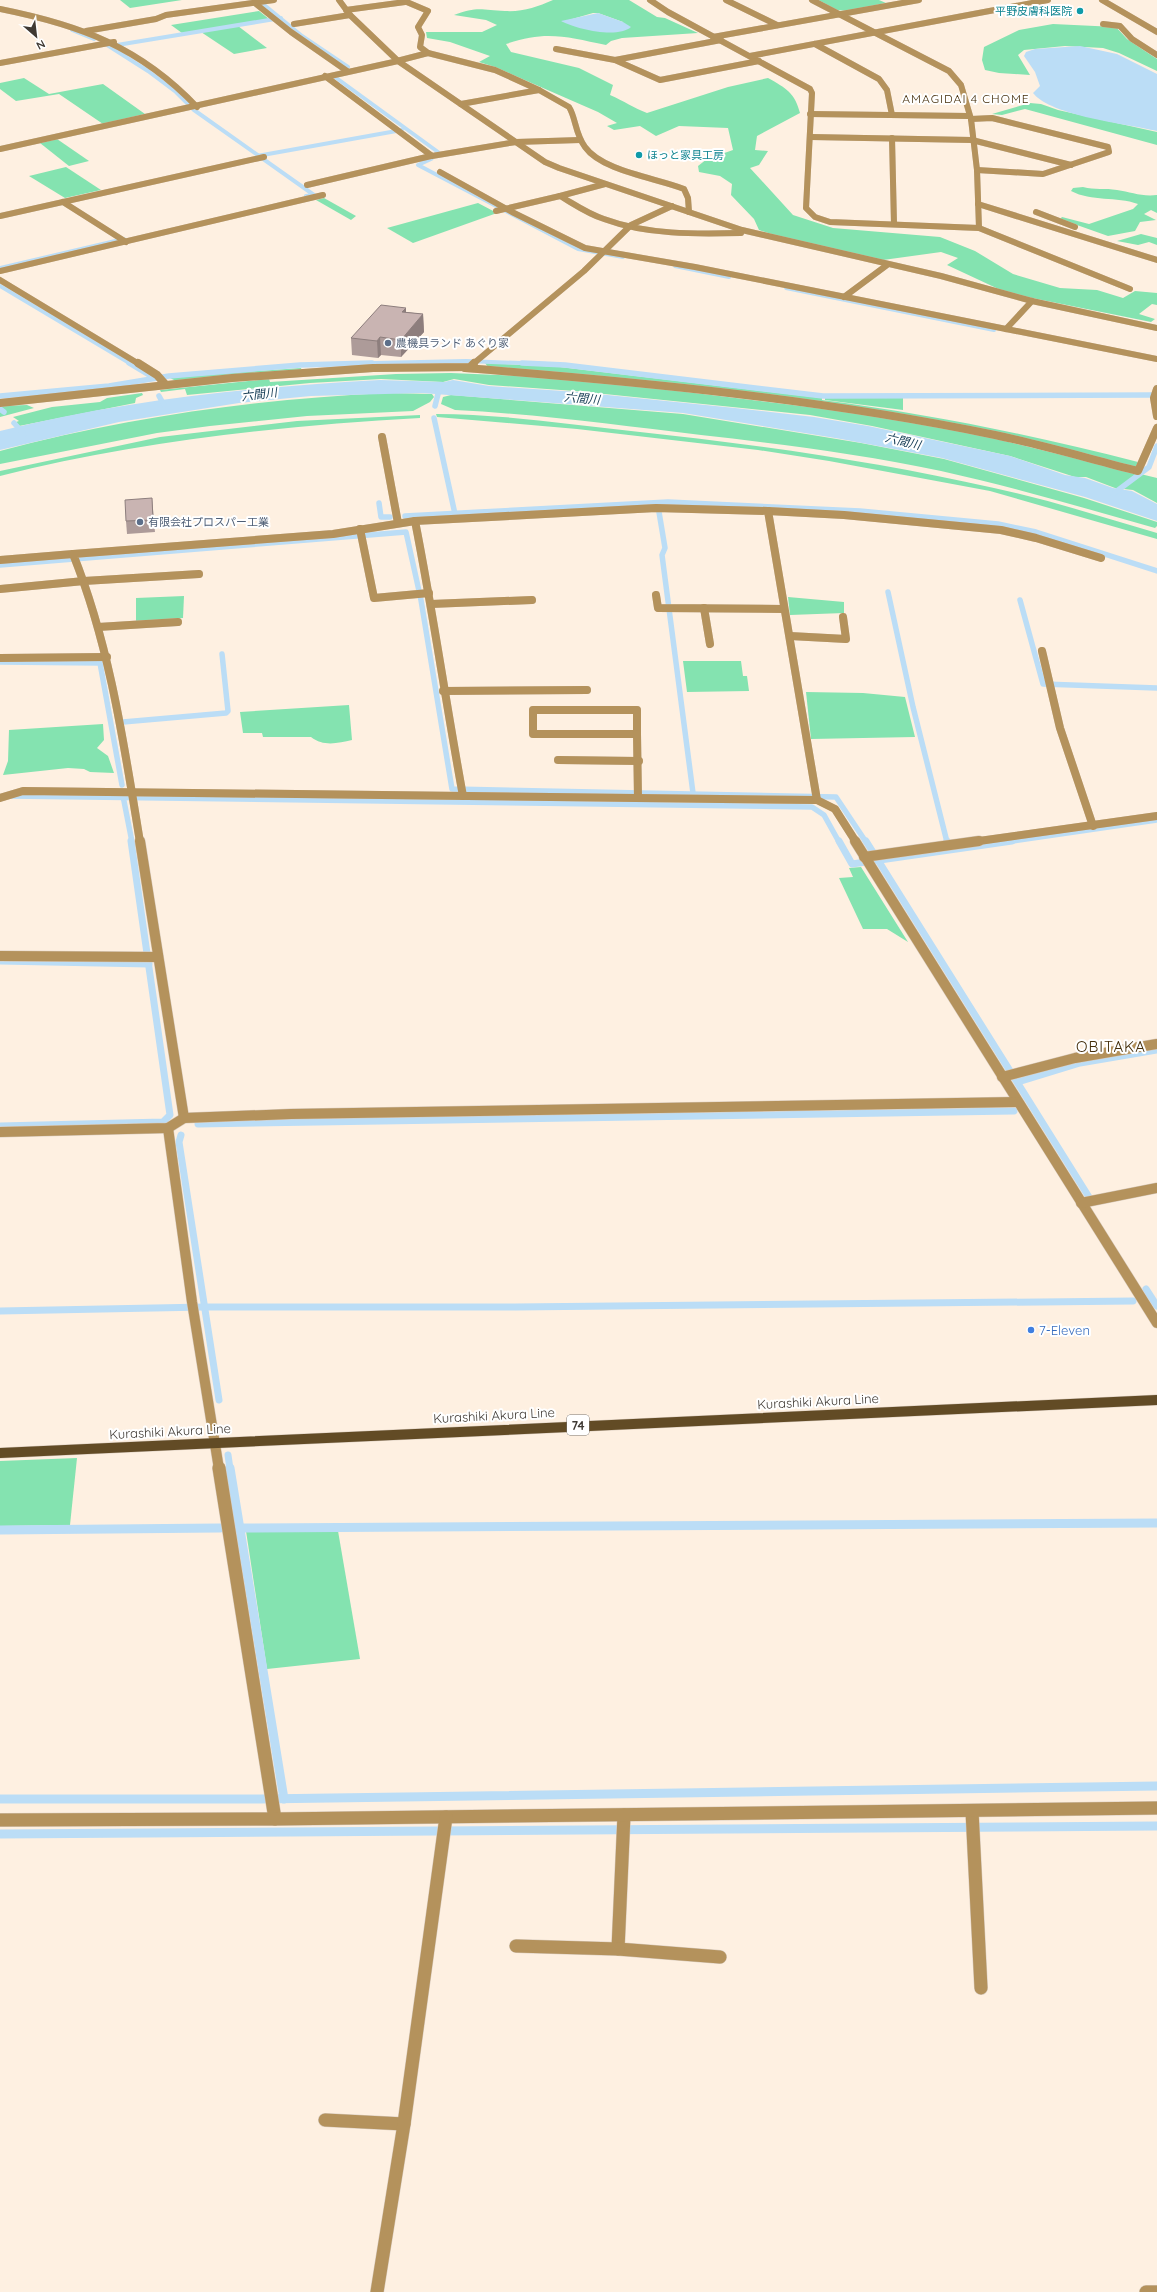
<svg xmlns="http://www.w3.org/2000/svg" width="1157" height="2292" viewBox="0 0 1157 2292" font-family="Quicksand,'Noto Sans JP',sans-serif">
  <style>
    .green { fill: #84e3b0; fill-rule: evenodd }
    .water { fill: #bbddf6 }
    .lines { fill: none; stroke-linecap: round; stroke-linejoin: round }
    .stream-far3 { stroke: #bbddf6; stroke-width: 4 }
    .stream-far2 { stroke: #bbddf6; stroke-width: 5.5 }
    .stream-far1 { stroke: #bbddf6; stroke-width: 7 }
    .stream { stroke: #bbddf6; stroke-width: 9 }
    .minor-far3-casing { stroke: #d8cbbe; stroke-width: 6 }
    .minor-far2-casing { stroke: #d8cbbe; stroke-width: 8 }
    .minor-far1-casing { stroke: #d8cbbe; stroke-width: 11 }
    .minor-casing { stroke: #d8cbbe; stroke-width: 14 }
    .major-casing { stroke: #d8cbbe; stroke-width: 11 }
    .minor-far3 { stroke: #b4925c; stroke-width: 6 }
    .minor-far2 { stroke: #b4925c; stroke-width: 8 }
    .minor-far1 { stroke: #b4925c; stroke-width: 10 }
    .minor { stroke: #b4925c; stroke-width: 13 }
    .major { stroke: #624b25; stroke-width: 10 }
    .wall { fill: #ad9b99 }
    .shaded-wall { fill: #8d7e7d }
    .building { fill: #c9b4b2; stroke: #8d7e7d }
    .culture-dot { fill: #0f9aa8; stroke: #fff; stroke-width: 1.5 }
    .service-dot { fill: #5c6f8a; stroke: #fff; stroke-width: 1.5 }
    .shop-dot { fill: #3f7fe0; stroke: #fff; stroke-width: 1.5 }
    .labels { text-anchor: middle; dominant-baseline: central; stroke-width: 4; stroke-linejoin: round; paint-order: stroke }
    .far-culture-label { font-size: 11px; fill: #0d838f; stroke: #fff; text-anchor: end }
    .far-service-label { font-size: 11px; fill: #4e5e75; stroke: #fff; text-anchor: start }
    .far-neighbourhood-label { font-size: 12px; letter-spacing: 1px; fill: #442d09; stroke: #fff }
    .far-water-label { font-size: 12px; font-style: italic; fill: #143b54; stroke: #fff }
    .shield { fill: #fff; stroke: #797470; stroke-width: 1 }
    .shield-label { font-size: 12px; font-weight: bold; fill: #3f3933 }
    .shop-label { font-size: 13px; fill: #366cbe; stroke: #fff; text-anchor: start }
    .street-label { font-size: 13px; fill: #3f3933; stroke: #fff }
    .quarter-label { font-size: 15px; letter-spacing: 1px; fill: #442d09; stroke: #fff }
  </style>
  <rect width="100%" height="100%" fill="#fef0e1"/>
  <!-- green -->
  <g class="green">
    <path d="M 120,0 L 182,0 L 130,8 Z"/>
    <path d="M 553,0 L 629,0 L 657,17 L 665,18 L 698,33 L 622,38 L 611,41 L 606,45 C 567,37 546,30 506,44 L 511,52 L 579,68 L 613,85 L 610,95 C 624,101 634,108 647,113 L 728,87 L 768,78 C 786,88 795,93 800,113 L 757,136 L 755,150 L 768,151 L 759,165 L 750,168 L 793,215 L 833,228 L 940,237 L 975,251 L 1013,274 L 1060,288 L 1097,290 L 1123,298 L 1135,291 L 1157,293 L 1157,305 L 1152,304 L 1139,314 L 1155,319 L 1151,322 L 1007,293 L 947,265 L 958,258 L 941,252 L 883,260 L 786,239 L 759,230 L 754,219 L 731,195 L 732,184 L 720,176 L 699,172 L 698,166 L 707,159 L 733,150 L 728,128 L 679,126 L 656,136 L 640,126 L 614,130 L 607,126 L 617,123 L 598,112 L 495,67 L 479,62 L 490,56 L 450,42 L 427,38 L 426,32 L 482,32 L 497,25 L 486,20 L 454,15 C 477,6 482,10 505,11 C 523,12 537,7 553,0 ZM 598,13 L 623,22 L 562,22 L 593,13 Z"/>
    <path d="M 818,0 L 879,0 L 886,3 L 847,11 L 837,10 Z"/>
    <path d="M 259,11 L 269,19 L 182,33 L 171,25 Z"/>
    <path d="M 1053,24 L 1116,27 L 1127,39 L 1157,59 L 1157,71 L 1119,53 L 1103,48 L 1065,46 L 1024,50 L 1018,55 L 1030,75 L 999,73 L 985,70 L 982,60 L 984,47 L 1019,30 Z"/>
    <path d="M 238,26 L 267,48 L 234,54 L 201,32 Z"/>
    <path d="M 24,78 L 49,94 L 103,84 L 145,114 L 103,124 L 59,94 L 16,101 L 0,89 L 0,83 Z"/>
    <path d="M 1030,103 L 1041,104 L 1058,110 L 1157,132 L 1157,145 L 1025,109 L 1002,115 L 992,114 Z"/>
    <path d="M 57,139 L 89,161 L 69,166 L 40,143 Z"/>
    <path d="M 66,167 L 101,190 L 65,198 L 29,176 Z"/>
    <path d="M 1083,187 C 1095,190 1105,188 1117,190 C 1131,192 1142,197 1157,195 L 1157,213 L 1151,210 L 1144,214 L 1156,220 L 1140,222 L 1135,231 L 1108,236 L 1060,219 L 1062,217 L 1089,224 L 1133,209 L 1138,204 C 1116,196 1092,202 1071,191 L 1073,188 Z"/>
    <path d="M 324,198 L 356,216 L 351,220 L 316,200 Z"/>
    <path d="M 478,203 L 497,213 L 413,243 L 387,228 Z"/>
    <path d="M 1141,234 L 1157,238 L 1157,245 L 1149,242 L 1138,245 L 1117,241 Z"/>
    <path d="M 485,363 L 560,367 L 822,398 L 822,400 C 929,414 1034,435 1138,462 L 1136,467 L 861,409 L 488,367 Z"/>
    <path d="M 301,368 L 302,371 L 176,381 L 168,377 Z"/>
    <path d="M 451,373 L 573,378 L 858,413 L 980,435 L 1157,478 L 1157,503 L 1133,490 L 1115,488 L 1086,477 L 1075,477 L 1010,456 L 872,426 L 810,415 L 575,391 L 489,385 L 454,379 L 443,382 L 381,379 L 310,383 L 187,395 L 185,389 L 161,392 L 160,390 L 269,379 L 270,382 L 396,374 Z"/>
    <path d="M 142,393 L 143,395 L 136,398 L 135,403 L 19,426 L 16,422 L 19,421 L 13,417 L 52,407 L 100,402 L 107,398 Z"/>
    <path d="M 388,393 L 432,394 L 434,397 L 430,402 L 413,411 L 307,416 L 210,426 L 157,433 L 0,464 L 0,451 C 128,417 256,399 388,393 Z"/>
    <path d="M 451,395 L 683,414 L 861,443 L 944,459 L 1084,498 L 1157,522 L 1157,526 L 1155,528 C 1084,508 1013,487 941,471 C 861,454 781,444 701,435 C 619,425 537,414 455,410 L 441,404 L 443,397 Z"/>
    <path d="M 825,398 L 903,398 L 903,410 L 825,400 Z"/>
    <path d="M 27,405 L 34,408 L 0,417 L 0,411 L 5,412 L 0,406 Z"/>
    <path d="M 436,414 C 501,414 566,424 631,431 C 753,444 874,461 994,488 C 1049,500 1103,517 1157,533 L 1157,539 L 990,491 L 829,461 L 758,450 L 577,429 L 437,417 Z"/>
    <path d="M 420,415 L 420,418 C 279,426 137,441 0,476 L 0,471 L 160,437 L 297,421 Z"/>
    <path d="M 184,596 L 183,618 L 136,622 L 136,598 Z"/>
    <path d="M 788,597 L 844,602 L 844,613 L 790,615 Z"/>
    <path d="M 683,661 L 741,661 L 743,676 L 747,676 L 749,691 L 687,692 Z"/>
    <path d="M 806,692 L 863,693 L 905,697 L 915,737 L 811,739 Z"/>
    <path d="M 349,705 L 352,740 C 338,743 324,747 311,737 L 263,737 L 262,733 L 243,733 L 240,712 Z"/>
    <path d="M 103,724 L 104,740 L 97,748 L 108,756 L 114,773 L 90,772 L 84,769 L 68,768 L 3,775 L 8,761 L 9,730 Z"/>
    <path d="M 861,867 L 908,942 L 887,929 L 863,929 L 839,878 L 853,877 L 849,868 Z"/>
    <path d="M 77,1458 L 70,1525 L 0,1526 L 0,1461 Z"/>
    <path d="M 246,1531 L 338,1531 L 360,1659 L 267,1669 Z"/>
  </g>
  <!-- water -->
  <g class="water">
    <path d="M 598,13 L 623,22 L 631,27 C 617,39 576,29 561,21 Z"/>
    <path d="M 1080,46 L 1117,54 L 1157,74 L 1157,131 C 1127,124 1051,116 1033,93 L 1040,86 L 1035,72 L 1024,56 L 1026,52 L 1035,49 Z"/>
    <path d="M 380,380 L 444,382 L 453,380 L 489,386 L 578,392 L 735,408 L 814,417 L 868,426 L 1010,456 L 1065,475 L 1085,478 L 1113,488 L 1132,491 L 1157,504 L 1157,521 L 1085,497 L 942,458 L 841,439 L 683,413 L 422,393 L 311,396 L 239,403 L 119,422 L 0,450 L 0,431 C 125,400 252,387 380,380 Z"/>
  </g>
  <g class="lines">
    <!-- stream-far3 -->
    <g class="stream-far3">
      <path d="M 267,0 L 263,4 L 302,36 L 348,67"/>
      <path d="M 72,30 L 94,39"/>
      <path d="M 104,43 L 148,71 L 176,92 L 194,110 L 314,195 L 306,196"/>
      <path d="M 111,46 L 281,18"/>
      <path d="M 337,75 L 335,77 L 438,152 L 431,159 L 418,165 L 578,249 L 623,257"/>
      <path d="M 257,156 L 402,130"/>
      <path d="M 675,266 L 729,277"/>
      <path d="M 0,268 L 124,239"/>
      <path d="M 0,286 L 131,364"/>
      <path d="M 786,288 L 994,330"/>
      <path d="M 331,364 L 466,361 L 547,364"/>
    </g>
    <!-- stream-far2 -->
    <g class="stream-far2">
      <path d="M 129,363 L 154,378"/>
      <path d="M 522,363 L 565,365 L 823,396 L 1151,395"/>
      <path d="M 0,396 L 109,386 L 169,376 L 300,365 L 372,363"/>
      <path d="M 159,396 L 164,405"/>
      <path d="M 435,406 L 440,386"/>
      <path d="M 0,409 L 4,412"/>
      <path d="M 434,418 L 455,514"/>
      <path d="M 14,423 L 24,434"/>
      <path d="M 1113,494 L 1149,467 L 1157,446"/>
      <path d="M 379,503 L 381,517 L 390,517"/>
      <path d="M 659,512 L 665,548 L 662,555 L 693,793"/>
      <path d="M 405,516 L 668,502 L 860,511 L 998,524 L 1036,532 L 1157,571"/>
      <path d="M 0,565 L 406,532 L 421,600 L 452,789 L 836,797 L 866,842"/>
      <path d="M 888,592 L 913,707 L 947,842"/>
      <path d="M 1020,600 L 1043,684 L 1157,688"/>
      <path d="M 0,662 L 100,663 L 122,785"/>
      <path d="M 123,722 L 226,713 L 228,711 L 222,654"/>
      <path d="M 10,796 L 812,807 L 824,815 L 839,842"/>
      <path d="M 123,796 L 132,842"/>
      <path d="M 1005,842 L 1157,820"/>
    </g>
    <!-- stream-far1 -->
    <g class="stream-far1">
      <path d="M 839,841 L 852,864 L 1012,841"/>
      <path d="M 866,841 L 1089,1197"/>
      <path d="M 947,841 L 948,844"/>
      <path d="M 0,961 L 149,964"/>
      <path d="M 1018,1082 L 1080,1063 L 1157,1050"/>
      <path d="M 198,1124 L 1014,1111"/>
      <path d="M 0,1126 L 163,1122 L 170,1115 L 131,841"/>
      <path d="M 181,1135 L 179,1142 L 219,1400"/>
      <path d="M 1146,1289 L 1157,1306"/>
      <path d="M 0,1311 L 205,1307 L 515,1307 L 1133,1301"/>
      <path d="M 228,1455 L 230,1469"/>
    </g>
    <!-- stream -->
    <g class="stream">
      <path d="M 230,1468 L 284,1799"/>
      <path d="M 236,1528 L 1157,1523"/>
      <path d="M 0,1530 L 220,1528"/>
      <path d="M 0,1799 L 260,1799 L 1157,1786"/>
      <path d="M 0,1834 L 1157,1826"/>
    </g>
    <!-- minor-far3 casing -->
    <g class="minor-far3-casing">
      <g id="minor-far3">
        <path d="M 339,0 L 350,15 L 398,61 L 545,162 L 559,168 L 742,230 L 941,276 L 1032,301 L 1157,328"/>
        <path d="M 402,0 L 428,11 L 418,27 L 422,35 L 420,47 L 428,53 L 495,70 L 539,90 L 569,107 C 576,118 575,134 585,147 C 602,171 656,178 684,189 L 688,198 L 689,212"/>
        <path d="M 650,0 L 668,12 L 810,89 L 812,93 L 806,208 L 815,217 L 830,222 L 979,228 L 977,170 L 971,119 L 961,85 L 949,71 L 812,0"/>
        <path d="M 726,0 L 777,25"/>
        <path d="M 1102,0 L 1157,32"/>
        <path d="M 259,1 L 256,4 L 291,32 L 347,71"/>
        <path d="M 0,9 C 80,25 140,47 197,107"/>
        <path d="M 346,10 L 405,2"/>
        <path d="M 294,24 L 350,15"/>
        <path d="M 1103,24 L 1120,26 L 1132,39 L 1157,55"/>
        <path d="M 86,31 L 156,19 L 166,15 L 274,0"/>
        <path d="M 713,37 L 919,0"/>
        <path d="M 721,40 L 615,60 L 660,80 L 759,61"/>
        <path d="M 815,44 L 879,79 L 887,90 L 892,115"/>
        <path d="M 556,49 L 615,60"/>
        <path d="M 750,56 L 1048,0"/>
        <path d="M 397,61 L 428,53"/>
        <path d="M 0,63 L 114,42"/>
        <path d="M 325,76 L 432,156 L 516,142 L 580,140"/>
        <path d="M 461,104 L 539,90"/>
        <path d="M 810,114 L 969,116"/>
        <path d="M 971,119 L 992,118 L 1108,147 L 1109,152 L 1043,174 L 977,170"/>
        <path d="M 811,137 L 972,140 L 1071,165"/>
        <path d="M 892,138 L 894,224"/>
        <path d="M 0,149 L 398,61"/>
        <path d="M 440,172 L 512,212 L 585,248 L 695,267 L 1157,359"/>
        <path d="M 605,184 L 560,196 C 574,204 588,214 604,219 C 647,235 695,234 741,233"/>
        <path d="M 307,185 L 431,156"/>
        <path d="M 63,202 L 126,242"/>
        <path d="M 978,204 L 1157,260"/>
        <path d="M 496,211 L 560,196"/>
        <path d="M 1036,212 L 1075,227"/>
        <path d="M 0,216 L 264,157"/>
        <path d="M 979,228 L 1130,289"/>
        <path d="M 0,271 L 323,195"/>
        <path d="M 0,280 L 139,364"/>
        <path d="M 844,297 L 887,265"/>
        <path d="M 1006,329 L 1032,301"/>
        <path d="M 473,364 L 584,271 L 631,225 L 672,206"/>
      </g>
    </g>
    <!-- minor-far2 casing -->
    <g class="minor-far2-casing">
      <g id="minor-far2">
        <path d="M 138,363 L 157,375 L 165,384"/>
        <path d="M 465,368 C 642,382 821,399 995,435 C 1043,445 1090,459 1138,471 L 1157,428"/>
        <path d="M 1157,389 L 1154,398 L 1157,416"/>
        <path d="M 0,403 L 232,378 L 373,368 L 470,367 L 474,363"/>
        <path d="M 382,437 L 398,523"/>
        <path d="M 768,511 L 844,515 L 1001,530 L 1036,538 L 1101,558"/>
        <path d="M 415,521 C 433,612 446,704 463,796"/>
        <path d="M 360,529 L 374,598 L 429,593"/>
        <path d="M 0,560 L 73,554"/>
        <path d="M 0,589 L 84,581 L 199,574"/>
        <path d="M 656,595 L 658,608 L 784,609"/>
        <path d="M 431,604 L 532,600"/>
        <path d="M 704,608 L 710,644"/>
        <path d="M 98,627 L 178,622"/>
        <path d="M 790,636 L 846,639 L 843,617"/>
        <path d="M 1042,651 L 1060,728 L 1093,826"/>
        <path d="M 0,658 L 107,657"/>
        <path d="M 443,691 L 587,690"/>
        <rect x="533" y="710" width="104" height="24"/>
        <path d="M 637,734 L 638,798"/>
        <path d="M 558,760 L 639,761"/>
        <path d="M 0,798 L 23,791 L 817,800 L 835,809 L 856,842"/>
        <path d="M 140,842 C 124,745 110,646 73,554 L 333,534 L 415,521 L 656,508 L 768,511 L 817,800"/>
        <path d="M 972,842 L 1157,816"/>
      </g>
    </g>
    <!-- minor-far1 casing -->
    <g class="minor-far1-casing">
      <g id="minor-far1">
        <path d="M 140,841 L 184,1118"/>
        <path d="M 855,841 L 1157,1323"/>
        <path d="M 864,857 L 979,841"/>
        <path d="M 0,956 L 158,957"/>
        <path d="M 1002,1077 L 1075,1058 L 1157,1044"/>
        <path d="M 168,1128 L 192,1302 L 219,1469"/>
        <path d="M 0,1132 L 168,1128 L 184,1118 L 291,1114 L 1017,1102"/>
        <path d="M 1081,1203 L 1157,1188"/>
      </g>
    </g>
    <!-- minor casing -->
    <g class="minor-casing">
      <g id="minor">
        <path d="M 219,1468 L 275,1819"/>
        <path d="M 972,1811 L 981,1988"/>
        <path d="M 624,1815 L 618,1949 L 720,1957"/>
        <path d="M 0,1820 L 275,1819 L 1157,1808"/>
        <path d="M 516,1946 L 618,1949"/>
        <path d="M 325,2120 L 404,2124"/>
        <path d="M 377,2292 L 404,2124 L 446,1817"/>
        <path d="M 1146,2292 L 1157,2292"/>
      </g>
    </g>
    <!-- major casing -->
    <g class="major-casing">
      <path id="major" d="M 0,1453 L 1157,1400"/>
    </g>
    <!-- minor-far3 -->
    <use href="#minor-far3" class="minor-far3"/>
    <!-- minor-far2 -->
    <use href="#minor-far2" class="minor-far2"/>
    <!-- minor-far1 -->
    <use href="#minor-far1" class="minor-far1"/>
    <!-- minor -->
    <use href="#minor" class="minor"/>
    <!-- major -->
    <use href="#major" class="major"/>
  </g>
  <!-- wall -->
  <g class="wall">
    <path d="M 406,312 L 423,314 L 424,332 L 401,357 L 381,355 L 378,358 L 352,355 L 351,338 Z"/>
    <path d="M 152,498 L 155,532 L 127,534 L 126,521 Z"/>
  </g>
  <!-- shaded-wall -->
  <g class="shaded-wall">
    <path d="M 406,308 L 406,325 L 402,312 Z"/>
    <path d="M 423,314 L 424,332 L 401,357 L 401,340 Z"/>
    <path d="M 380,337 L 381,355 L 378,358 L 377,341 Z"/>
  </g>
  <!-- building -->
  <g class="building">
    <path d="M 381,305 L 406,308 L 402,312 L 423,314 L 401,340 L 380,337 L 377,341 L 351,338 Z"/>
    <path d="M 152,498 L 153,520 L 126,521 L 125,500 Z"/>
  </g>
  <!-- markers -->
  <g class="culture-dot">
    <circle cx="1080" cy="11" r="4"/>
    <circle cx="639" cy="155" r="4"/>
  </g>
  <g class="service-dot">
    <circle cx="388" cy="343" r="4"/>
    <circle cx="140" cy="522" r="4"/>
  </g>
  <circle class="shop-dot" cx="1031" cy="1330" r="4"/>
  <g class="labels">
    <!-- far-culture labels -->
    <g class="far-culture-label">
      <text x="1072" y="11">平野皮膚科医院</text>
      <text x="647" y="155" text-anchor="start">ほっと家具工房</text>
    </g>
    <!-- far-service labels -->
    <g class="far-service-label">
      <text x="396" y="343">農機具ランド あぐり家</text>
      <text x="148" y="522">有限会社プロスパー工業</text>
    </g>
    <!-- far-neighbourhood labels -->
    <g class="far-neighbourhood-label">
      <text x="966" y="98">AMAGIDAI 4 CHOME</text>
    </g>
    <!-- far-water labels -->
    <g class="far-water-label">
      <text transform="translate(259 394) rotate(-7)">六間川</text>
      <text transform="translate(582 398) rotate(5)">六間川</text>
      <text transform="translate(903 441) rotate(13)">六間川</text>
    </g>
    <!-- shield labels -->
    <rect class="shield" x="567" y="1415" width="22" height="20" rx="3"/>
    <g class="shield-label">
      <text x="578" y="1425">74</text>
    </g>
    <!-- shop labels -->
    <g class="shop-label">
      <text x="1039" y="1330">7-Eleven</text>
    </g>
    <!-- street labels -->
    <g class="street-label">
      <text transform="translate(818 1401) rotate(-3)">Kurashiki Akura Line</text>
      <text transform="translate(494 1415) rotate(-3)">Kurashiki Akura Line</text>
      <text transform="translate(170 1431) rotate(-3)">Kurashiki Akura Line</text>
    </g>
    <!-- quarter labels -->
    <g class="quarter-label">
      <text x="1111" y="1046">OBITAKA</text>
    </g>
  </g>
  <!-- north arrow -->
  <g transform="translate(36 36) rotate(152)" stroke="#ffffff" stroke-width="3" paint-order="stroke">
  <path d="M0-3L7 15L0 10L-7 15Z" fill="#3f3933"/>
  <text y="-6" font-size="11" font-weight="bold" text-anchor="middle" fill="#3f3933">N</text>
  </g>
</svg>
